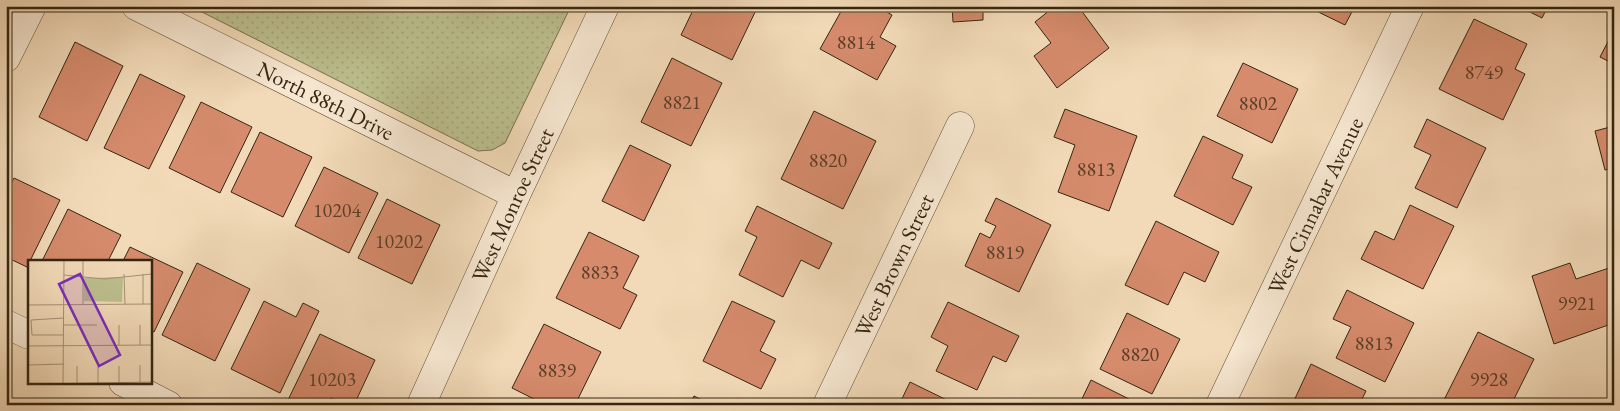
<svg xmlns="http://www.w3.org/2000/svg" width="1620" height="411" viewBox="0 0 1620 411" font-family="'EB Garamond',serif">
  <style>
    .park { fill: url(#park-dots); stroke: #787250 }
    .building { fill: #d58b6c; stroke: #352611 }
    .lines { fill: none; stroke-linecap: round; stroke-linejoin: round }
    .minor-casing { stroke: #64533b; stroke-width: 29 }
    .minor { stroke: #f7e7d1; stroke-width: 28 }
    .labels { text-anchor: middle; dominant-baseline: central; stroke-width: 4.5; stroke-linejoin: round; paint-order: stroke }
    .number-label { font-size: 20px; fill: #5d3f28 }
    .street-label { font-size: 22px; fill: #352611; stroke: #f7e7d1 }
    .inset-road { fill: none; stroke: #a69275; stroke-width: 1 }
    .view { fill: #7b2cbf; fill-opacity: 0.15; stroke: #7b2cbf; stroke-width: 2.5 }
    .inset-edge { fill: none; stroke: #352611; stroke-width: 2.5 }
  </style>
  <defs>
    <pattern id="park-dots" width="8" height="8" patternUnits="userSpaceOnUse" patternTransform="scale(1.25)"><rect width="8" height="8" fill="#bcbf8e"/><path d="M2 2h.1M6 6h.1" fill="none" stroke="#a2a479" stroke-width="1.8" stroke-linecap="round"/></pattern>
  </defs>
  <rect width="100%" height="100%" fill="#f2dab8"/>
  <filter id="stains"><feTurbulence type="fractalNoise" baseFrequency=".004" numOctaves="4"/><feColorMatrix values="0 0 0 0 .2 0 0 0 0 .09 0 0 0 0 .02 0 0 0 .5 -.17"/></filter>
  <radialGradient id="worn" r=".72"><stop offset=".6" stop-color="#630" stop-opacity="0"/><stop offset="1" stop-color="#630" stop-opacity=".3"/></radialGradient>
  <!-- park -->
  <path class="park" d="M 190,6 L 571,6 L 505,143 L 492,150 L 478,151 Z"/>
  <!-- building -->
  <g class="building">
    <path d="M 695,6 L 758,6 L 732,60 L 681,35 Z"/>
    <path d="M 844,6 L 877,6 L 892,15 L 880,37 L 896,46 L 877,80 L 820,49 Z"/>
    <path d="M 952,6 L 983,6 L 983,20 L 953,22 Z"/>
    <path d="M 1055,6 L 1078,6 L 1109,48 L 1057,88 L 1034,56 L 1051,43 L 1035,22 Z"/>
    <path d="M 1306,6 L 1355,6 L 1345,25 Z"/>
    <path d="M 1518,6 L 1548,6 L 1542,18 Z"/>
    <path d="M 1474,19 L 1527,44 L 1515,69 L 1525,74 L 1503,120 L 1439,89 Z"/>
    <path d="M 1614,30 L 1614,64 L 1600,57 Z"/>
    <path d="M 75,42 L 123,66 L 87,141 L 39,117 Z"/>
    <path d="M 672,58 L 722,83 L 691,146 L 641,122 Z"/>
    <path d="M 1243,63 L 1298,89 L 1272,143 L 1217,116 Z"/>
    <path d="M 140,74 L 185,96 L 149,169 L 104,148 Z"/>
    <path d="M 201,102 L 252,127 L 220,193 L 169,168 Z"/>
    <path d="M 1065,109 L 1137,136 L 1109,211 L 1058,192 L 1075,145 L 1054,137 Z"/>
    <path d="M 814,111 L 876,141 L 843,209 L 781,179 Z"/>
    <path d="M 1427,119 L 1486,148 L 1457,208 L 1415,188 L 1431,155 L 1414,147 Z"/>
    <path d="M 1614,126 L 1614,168 L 1605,170 L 1595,131 Z"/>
    <path d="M 260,132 L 312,157 L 283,217 L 231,192 Z"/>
    <path d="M 1203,136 L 1243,155 L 1232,178 L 1252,187 L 1233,225 L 1174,196 Z"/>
    <path d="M 630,145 L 671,165 L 644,221 L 602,201 Z"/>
    <path d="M 324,167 L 378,193 L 349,253 L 295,226 Z"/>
    <path d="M 14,178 L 60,200 L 30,261 L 29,261 L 27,267 L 6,257 L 6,193 Z"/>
    <path d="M 996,198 L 1051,225 L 1019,292 L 965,266 L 980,233 L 990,238 L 996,226 L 985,221 Z"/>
    <path d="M 387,199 L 440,225 L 412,284 L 358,258 Z"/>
    <path d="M 1410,205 L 1454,226 L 1423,289 L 1361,259 L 1375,231 L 1394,240 Z"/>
    <path d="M 757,206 L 832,243 L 819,269 L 801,260 L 783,297 L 739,275 L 757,237 L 745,231 Z"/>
    <path d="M 68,209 L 121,235 L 108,261 L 42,261 Z"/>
    <path d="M 1156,221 L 1219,252 L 1205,282 L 1184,272 L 1168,305 L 1125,285 Z"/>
    <path d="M 589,232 L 639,256 L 623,288 L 637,295 L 620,329 L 556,298 Z"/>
    <path d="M 130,247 L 183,272 L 154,332 L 150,330 L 150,261 L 123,261 Z"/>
    <path d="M 197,263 L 250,289 L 215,361 L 162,335 Z"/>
    <path d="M 1570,263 L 1576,279 L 1609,268 L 1614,283 L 1614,323 L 1554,344 L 1532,276 Z"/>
    <path d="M 1347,290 L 1414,323 L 1385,382 L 1336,358 L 1351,327 L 1333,319 Z"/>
    <path d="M 264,301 L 296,317 L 303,303 L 319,311 L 280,393 L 231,369 Z"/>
    <path d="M 732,301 L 775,321 L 760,351 L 776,359 L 761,389 L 703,361 Z"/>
    <path d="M 948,302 L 1019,336 L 1006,362 L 993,356 L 977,390 L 936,371 L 948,346 L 931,337 Z"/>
    <path d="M 1127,313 L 1180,339 L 1152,394 L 1100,369 Z"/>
    <path d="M 544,324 L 601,352 L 575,405 L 546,405 L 512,388 Z"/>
    <path d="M 1478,332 L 1534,359 L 1511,405 L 1455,405 L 1444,400 Z"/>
    <path d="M 320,334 L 375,360 L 354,405 L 344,405 L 331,398 L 328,405 L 298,405 L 288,400 Z"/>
    <path d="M 1311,364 L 1366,391 L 1359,405 L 1292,405 Z"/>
    <path d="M 1091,380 L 1129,399 L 1126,405 L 1079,405 Z"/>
    <path d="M 910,382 L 957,405 L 899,405 Z"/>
    <path d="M 694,396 L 712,405 L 690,405 Z"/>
  </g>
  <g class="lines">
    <!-- minor casing -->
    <g class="minor-casing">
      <g id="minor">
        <path id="s1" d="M 136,6 L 516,195"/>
        <path d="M 6,58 L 32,6"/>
        <path d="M 6,324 L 29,335"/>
        <path d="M 123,382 L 168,405"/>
        <path id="s2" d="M 421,405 L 516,195 L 605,6"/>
        <path id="s3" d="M 827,405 L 960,126"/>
        <path id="s4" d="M 1220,405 L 1410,6"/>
      </g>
    </g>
    <!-- minor -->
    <use href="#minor" class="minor"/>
  </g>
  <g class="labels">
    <!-- number labels -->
    <g class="number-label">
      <text x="856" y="42">8814</text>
      <text x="1484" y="72">8749</text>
      <text x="682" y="102">8821</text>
      <text x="1258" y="103">8802</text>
      <text x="828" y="160">8820</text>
      <text x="1096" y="169">8813</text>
      <text x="337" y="210">10204</text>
      <text x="399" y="241">10202</text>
      <text x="1005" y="252">8819</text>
      <text x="600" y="272">8833</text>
      <text x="1577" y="303">9921</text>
      <text x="1374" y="343">8813</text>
      <text x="1140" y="354">8820</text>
      <text x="557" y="370">8839</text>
      <text x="332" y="379">10203</text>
      <text x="1489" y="379">9928</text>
    </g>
    <!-- street labels -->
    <g class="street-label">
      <text stroke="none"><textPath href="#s1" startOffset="212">North 88th Drive</textPath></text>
      <text stroke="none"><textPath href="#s2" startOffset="220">West Monroe Street</textPath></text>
      <text stroke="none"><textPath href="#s4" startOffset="221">West Cinnabar Avenue</textPath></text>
      <text stroke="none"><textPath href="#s3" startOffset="155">West Brown Street</textPath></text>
    </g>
  </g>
  <!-- overview -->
  <g transform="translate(28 260)">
    <rect width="124" height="124" fill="#f2dab8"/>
    <path d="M 95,17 L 94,42 L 56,41 L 56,18 Z" fill="#bcbf8e"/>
    <path class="inset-road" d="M 96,14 L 97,44M 115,14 L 115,44M 36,15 L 76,19 L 124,14M 55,44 L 55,0M 0,45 L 124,44M 36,65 L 69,65M 91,65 L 91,85M 112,65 L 112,85M 36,75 L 4,75 L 3,60 L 36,58M 0,86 L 124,85M 0,105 L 36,104M 112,105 L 112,122M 49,106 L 49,123M 70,106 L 70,123M 91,123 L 91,106M 14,124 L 124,122M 35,124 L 36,0"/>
    <path class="view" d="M 52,14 L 92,95 L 71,106 L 31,24 Z"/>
    <rect width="124" height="124" class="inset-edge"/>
  </g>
  <!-- margin -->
  <rect width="1620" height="411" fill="none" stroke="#f2dab8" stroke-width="25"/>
  <rect x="8" y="8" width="1605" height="396" fill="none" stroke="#352611" stroke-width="2.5"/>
  <rect x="12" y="12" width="1595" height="386" fill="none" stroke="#352611"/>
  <rect width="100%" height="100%" filter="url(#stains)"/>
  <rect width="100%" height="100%" fill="url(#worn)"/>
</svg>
